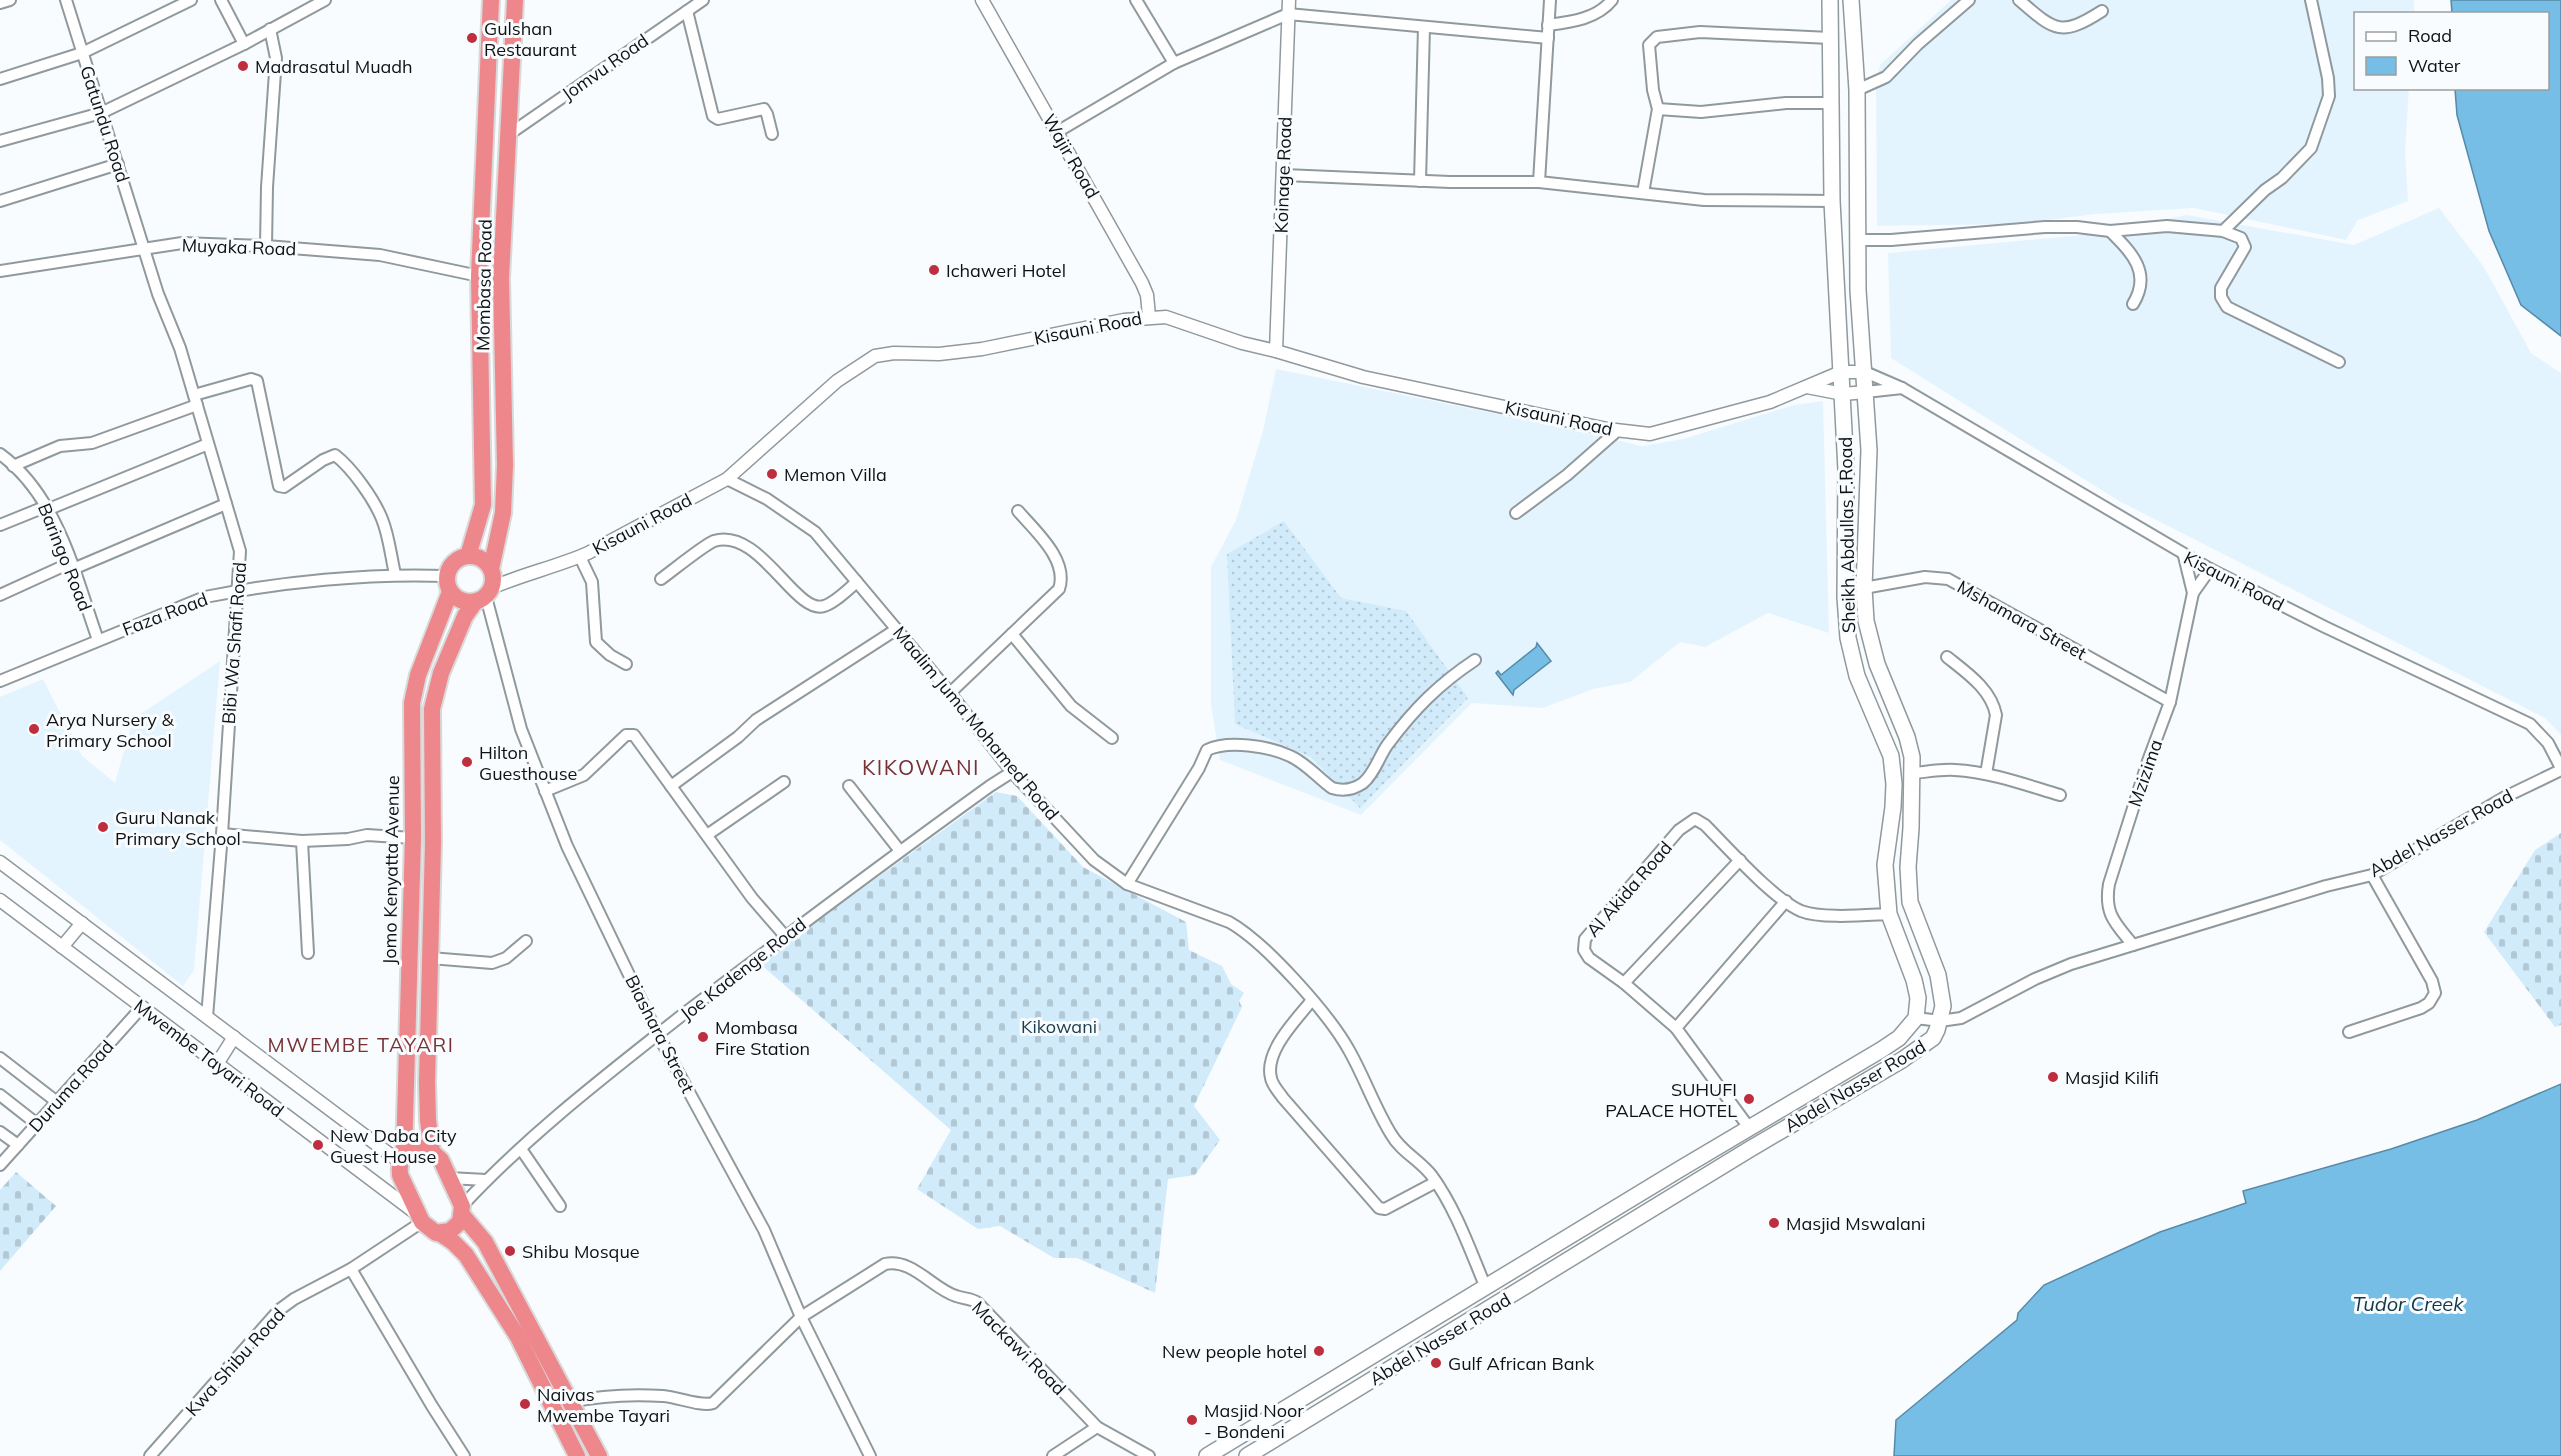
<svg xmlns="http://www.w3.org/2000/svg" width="2561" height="1456" viewBox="0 0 2561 1456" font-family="Mulish,sans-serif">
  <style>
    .built { fill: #e4f4fe }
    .grass { fill: url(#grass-dots) }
    .cemetery { fill: url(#cemetery-stones) }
    .water { fill: #76bee6; stroke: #578aa7; stroke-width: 1.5 }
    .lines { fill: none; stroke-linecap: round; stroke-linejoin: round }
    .minor-casing { stroke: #90999d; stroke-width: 14 }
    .tertiary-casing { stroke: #90999d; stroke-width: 15 }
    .secondary-casing { stroke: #90999d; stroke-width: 18 }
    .trunk-casing { stroke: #d9d9d9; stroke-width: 20 }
    .minor { stroke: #fff; stroke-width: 10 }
    .tertiary { stroke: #fff; stroke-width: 12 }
    .secondary { stroke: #fff; stroke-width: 15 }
    .trunk { stroke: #ee878b; stroke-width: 16 }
    .poi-dot { fill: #bf2e3f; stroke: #f8fcfe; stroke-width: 2 }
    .labels { text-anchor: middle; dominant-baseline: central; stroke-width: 6; stroke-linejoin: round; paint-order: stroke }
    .poi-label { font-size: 18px; fill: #0f1113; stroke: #f8fcfe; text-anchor: start }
    .street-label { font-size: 18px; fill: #0f1113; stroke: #f8fcfe }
    .park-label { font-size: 18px; fill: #1c3c4d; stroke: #f8fcfe }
    .neighbourhood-label { font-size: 20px; letter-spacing: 1.5px; fill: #783134; stroke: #f8fcfe }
    .water-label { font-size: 20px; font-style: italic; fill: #153647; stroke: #f8fcfe }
    .quarter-label { font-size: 21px; letter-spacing: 1.5px; fill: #783134; stroke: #f8fcfe }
  </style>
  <defs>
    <pattern id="grass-dots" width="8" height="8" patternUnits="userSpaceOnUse" patternTransform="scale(1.5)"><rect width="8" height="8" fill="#d1ebfa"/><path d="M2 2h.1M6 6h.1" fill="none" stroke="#b2c8d5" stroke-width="1.8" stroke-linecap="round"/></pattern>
    <pattern id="cemetery-stones" width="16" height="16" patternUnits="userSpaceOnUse" patternTransform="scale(1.5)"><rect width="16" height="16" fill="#d1ebfa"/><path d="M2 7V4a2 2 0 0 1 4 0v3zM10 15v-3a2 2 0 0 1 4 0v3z" fill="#b2c8d5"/></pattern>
  </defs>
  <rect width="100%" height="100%" fill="#f8fcfe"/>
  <!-- built -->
  <g class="built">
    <path d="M 1951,0 L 2414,0 L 2414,13 L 2356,14 L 2356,88 L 2409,89 L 2405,151 L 2408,201 L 2358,220 L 2346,240 L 2194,208 L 2095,214 L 2017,224 L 1877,226 L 1876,81 L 1880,65 Z"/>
    <path d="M 2439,208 L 2484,267 L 2531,353 L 2561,373 L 2561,735 L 2545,718 L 2119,501 L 1891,358 L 1888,253 L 2094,234 L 2187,215 L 2354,245 Z"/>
    <path d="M 1276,369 L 1552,425 L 1642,446 L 1683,439 L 1794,405 L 1823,401 L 1829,633 L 1768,613 L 1705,647 L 1680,642 L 1630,682 L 1593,689 L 1543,708 L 1472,703 L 1361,815 L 1220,760 L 1211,705 L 1211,567 L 1236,520 L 1263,431 Z"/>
    <path d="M 220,661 L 194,970 L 183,986 L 0,840 L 0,697 L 43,679 L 82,756 L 115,783 L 133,719 Z"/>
  </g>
  <!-- grass -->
  <path class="grass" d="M 1284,521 L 1341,598 L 1406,611 L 1468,698 L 1360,808 L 1311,757 L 1235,724 L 1227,554 Z"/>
  <!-- cemetery -->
  <g class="cemetery">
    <path d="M 996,792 L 1017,796 L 1083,867 L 1186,922 L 1189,950 L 1222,966 L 1231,984 L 1244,993 L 1239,1001 L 1242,1007 L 1194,1106 L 1220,1140 L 1195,1175 L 1168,1179 L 1155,1293 L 1077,1258 L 1054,1258 L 1000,1226 L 978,1229 L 917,1189 L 951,1130 L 759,963 Z"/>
    <path d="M 2561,833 L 2561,1025 L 2555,1027 L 2484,932 L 2535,850 Z"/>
    <path d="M 16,1172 L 56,1206 L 0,1271 L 0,1190 Z"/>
  </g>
  <!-- water -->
  <g class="water">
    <path d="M 2451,0 L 2561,0 L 2561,336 L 2521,305 L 2489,231 L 2457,115 L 2455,89 L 2548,88 L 2548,14 L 2452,13 Z"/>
    <path d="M 1537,643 L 1551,661 L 1514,690 L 1513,695 L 1496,673 L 1498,671 L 1501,675 L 1536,647 Z"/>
    <path d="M 2561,1084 L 2561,1456 L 1894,1456 L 1896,1420 L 2017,1320 L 2018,1313 L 2044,1285 L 2160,1232 L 2246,1203 L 2243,1191 L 2391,1149 L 2477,1120 Z"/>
  </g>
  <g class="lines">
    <!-- minor casing -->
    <g class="minor-casing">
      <g id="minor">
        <path d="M 66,0 L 158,294 L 180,348 L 240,551 L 222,834 L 207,1017"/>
        <path d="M 221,0 L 244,44"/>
        <path d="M 1136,0 L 1174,63"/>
        <path d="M 2019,0 C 2054,30 2060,38 2102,11"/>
        <path d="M 0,3 L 10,0"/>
        <path d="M 687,11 L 713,116 L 718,119 L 764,109 L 767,114 L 772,134"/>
        <path d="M 1548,25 C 1571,22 1597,19 1612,0"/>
        <path d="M 1830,38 L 1700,32 L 1657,37 L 1649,45 L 1653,90 L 1658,109 L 1701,112 L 1786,103 L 1832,103"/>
        <path d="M 0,79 L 82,53 L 191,0"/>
        <path d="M 1857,90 L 1886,77 L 1918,44 L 1969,0"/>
        <path d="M 1057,132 L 1174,63 L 1288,14 L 1548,38"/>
        <path d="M 508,135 L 703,0"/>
        <path d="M 0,141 L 101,113 L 244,44 L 325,0"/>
        <path d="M 1284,175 L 1450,182 L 1539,182 L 1704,200 L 1832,201"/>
        <path d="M 1420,181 L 1424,27"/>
        <path d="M 1539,182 L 1550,0"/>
        <path d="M 1643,193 L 1658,109"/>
        <path d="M 0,201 L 118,164"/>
        <path d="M 2110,231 C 2132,253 2152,273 2133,304"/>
        <path d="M 2223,231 L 2265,190 L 2282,178 L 2311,148 L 2329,96 L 2328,78 L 2311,0"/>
        <path d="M 1860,240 L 1891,240 L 2045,227 L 2077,227 L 2110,231 L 2167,226 L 2223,231 L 2241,238 L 2245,247 L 2221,288 L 2221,297 L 2227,307 L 2339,362"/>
        <path d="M 266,246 L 267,187 L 276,58 L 270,29"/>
        <path d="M 0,271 L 182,243 L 266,246 L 380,255 L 479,276"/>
        <path d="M 1865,372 L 1902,388 L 2210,569 L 2325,627 L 2530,724 L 2548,743 L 2561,768"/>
        <path d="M 1866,392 L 1902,388"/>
        <path d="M 194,395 L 251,379 L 257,381 L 279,486 L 284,487 L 323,460 L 335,455 C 352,468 374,499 382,519 C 389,536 391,557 395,574"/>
        <path d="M 0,454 C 58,496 75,575 98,640"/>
        <path d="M 13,466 L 60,446 L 92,443 L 197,405"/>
        <path d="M 727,479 L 767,499 L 815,532 L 950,693 L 1012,772 L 1094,860 L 1127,884 L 1229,922 C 1265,942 1330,1015 1350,1052 C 1365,1079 1375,1108 1391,1134 C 1401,1152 1420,1160 1432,1176 C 1456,1209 1470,1250 1486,1288"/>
        <path d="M 49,509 L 208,444"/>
        <path d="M 1516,513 L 1567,475 L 1617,431"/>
        <path d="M 0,525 L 47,506"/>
        <path d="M 2184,556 L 2193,593"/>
        <path d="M 580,557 L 592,582 L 596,642 L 610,655 L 626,664"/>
        <path d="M 73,569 L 226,504"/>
        <path d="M 661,579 C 672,571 704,545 714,541 C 760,527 795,615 824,606 C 835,603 848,589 857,582"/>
        <path d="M 1864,588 L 1925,577 L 1948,579 L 2170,702"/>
        <path d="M 0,595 L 70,563"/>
        <path d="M 486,597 L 521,729 L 567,846 L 658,1035 L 764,1230 L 801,1317 L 870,1456"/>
        <path d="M 1012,634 L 1071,706 L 1112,738"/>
        <path d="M 1947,657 C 1967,673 1991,689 1996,715 L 1986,774"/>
        <path d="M 0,681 L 205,597 C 281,582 368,573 446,576"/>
        <path d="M 950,693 L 1059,589 C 1069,560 1035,531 1018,511"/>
        <path d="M 1913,773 C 1926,772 1941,769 1955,770 C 1991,772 2026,785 2060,795"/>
        <path d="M 671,786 L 738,737 L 756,720 L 897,629"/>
        <path d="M 849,786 L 900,851"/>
        <path d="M 545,791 L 584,775 L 626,735 L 634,735 L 752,898 L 785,936"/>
        <path d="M 222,834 L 302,841 L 348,839 L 367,835 L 413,838"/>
        <path d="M 707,835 L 784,782"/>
        <path d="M 302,841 L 308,953"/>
        <path d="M 1127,884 L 1199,768 L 1207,750 C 1228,740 1269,746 1290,756 C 1306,763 1318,778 1332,788 C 1342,791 1353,790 1363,783 C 1375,773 1379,756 1388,744 C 1414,709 1439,684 1475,660"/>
        <path d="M 2133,945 C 2115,923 2104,914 2109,884 L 2148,761 L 2170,702 L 2193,593 L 2210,569"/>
        <path d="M 430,958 L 492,963 L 506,958 L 526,941"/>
        <path d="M 1624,983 L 1740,860"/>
        <path d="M 1312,1000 C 1297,1019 1264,1051 1271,1078 C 1272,1085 1279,1092 1283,1098 L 1379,1208 L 1385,1209 L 1436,1182"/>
        <path d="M 1916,1018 L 1940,1021 L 1961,1018 L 2035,979 L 2071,964 L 2326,886 L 2372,875 L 2505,797 L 2561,770"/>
        <path d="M 1676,1028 L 1786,901"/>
        <path d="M 2349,1032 L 2421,1008 L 2429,1003 L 2435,993 L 2432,981 L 2372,875"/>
        <path d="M 0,1058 L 57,1102"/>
        <path d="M 0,1095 L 37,1124"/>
        <path d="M 1750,1129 L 1676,1028 L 1624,983 L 1589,958 L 1584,950 L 1585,939 L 1679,830 L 1695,819 L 1705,825 C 1728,848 1773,899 1801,911 C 1821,919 1866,915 1889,914"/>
        <path d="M 0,1132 L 18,1145"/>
        <path d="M 521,1149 L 560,1206"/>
        <path d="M 0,1165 L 142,1007"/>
        <path d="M 449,1178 L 486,1180"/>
        <path d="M 462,1206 C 528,1135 605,1076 681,1016 C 783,938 886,861 990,786 L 1012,772"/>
        <path d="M 351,1269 L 432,1406 L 464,1456"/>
        <path d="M 570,1402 C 599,1396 633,1394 663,1396 C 678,1397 701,1407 713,1403 L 801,1317 L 885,1264 C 912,1258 933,1289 956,1296 C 964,1299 971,1298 978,1303 L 1097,1427 L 1149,1456"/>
        <path d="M 150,1456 L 279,1310 L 294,1299 L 351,1269 L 422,1222"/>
        <path d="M 1053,1456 L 1097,1427"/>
      </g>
    </g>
    <!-- tertiary casing -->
    <g class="tertiary-casing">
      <g id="tertiary">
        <path d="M 982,0 L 1142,283 L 1147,295 L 1149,316"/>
        <path d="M 1276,351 L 1289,0"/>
        <path d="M 1807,387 L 1843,394 L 1866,392"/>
        <path d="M 491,588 C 523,574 556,567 588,553 L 727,479 L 837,381 L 875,356 L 894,353 L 939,354 L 982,349 L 1124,320 L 1166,317 L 1242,343 L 1276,351 L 1363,377 L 1607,429 L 1650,434 L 1770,402 L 1841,372 L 1865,372"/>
        <path d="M 0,862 L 400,1162"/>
        <path d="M 0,900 L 417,1214"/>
        <path d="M 62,947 L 82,923"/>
        <path d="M 217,1064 L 234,1037"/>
      </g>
    </g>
    <!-- secondary casing -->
    <g class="secondary-casing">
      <g id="secondary">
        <path d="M 1207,1456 L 1680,1169 L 1881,1050 L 1899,1038 L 1916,1018 L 1918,998 L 1914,980 L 1889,914 L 1885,865 L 1893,807 L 1894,784 L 1891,756 L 1857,676 L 1848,638 L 1845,597 L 1846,470 L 1832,201 L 1830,0"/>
        <path d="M 1247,1456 L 1750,1149 L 1902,1060 L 1933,1038 L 1937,1030 L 1943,1006 L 1938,975 L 1910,902 L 1908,867 L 1911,828 L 1912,757 L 1907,737 L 1877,664 L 1866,621 L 1864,588 L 1869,450 L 1858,290 L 1857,90 L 1851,0"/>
      </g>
    </g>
    <!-- trunk casing -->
    <g class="trunk-casing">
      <g id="trunk">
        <circle cx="470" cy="579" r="23"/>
        <path d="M 468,556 L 483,505 L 479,276 L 491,0"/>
        <path d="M 491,569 L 503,513 L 505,465 L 501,278 L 515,0"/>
        <path d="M 422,1148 L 432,1152 L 441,1160 L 462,1206 L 460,1222 L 450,1231 L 436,1233 L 422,1222 L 400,1175 C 398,1158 406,1151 422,1148 Z"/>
        <path d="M 432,1152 L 428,1120 L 427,1082 L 433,843 L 432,709 L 441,673 L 465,616 L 475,602"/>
        <path d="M 404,1155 L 413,838 L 412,703 L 418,675 L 450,592"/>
        <path d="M 463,1216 L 485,1242 L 599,1456"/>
        <path d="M 441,1234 L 453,1242 L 466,1255 L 518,1337 L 577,1456"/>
      </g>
    </g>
    <!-- minor -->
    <use href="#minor" class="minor"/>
    <!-- tertiary -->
    <use href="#tertiary" class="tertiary"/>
    <!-- secondary -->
    <use href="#secondary" class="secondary"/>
    <!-- trunk -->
    <use href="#trunk" class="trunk"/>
  </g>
  <!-- markers -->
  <g class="poi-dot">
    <circle cx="472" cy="38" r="6"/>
    <circle cx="243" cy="66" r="6"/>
    <circle cx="934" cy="270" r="6"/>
    <circle cx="772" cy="474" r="6"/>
    <circle cx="34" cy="729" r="6"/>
    <circle cx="467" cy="762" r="6"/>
    <circle cx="103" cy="827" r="6"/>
    <circle cx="703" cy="1037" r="6"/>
    <circle cx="2053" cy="1077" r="6"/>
    <circle cx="1749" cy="1099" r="6"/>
    <circle cx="318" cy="1145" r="6"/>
    <circle cx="1774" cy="1223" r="6"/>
    <circle cx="510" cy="1251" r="6"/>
    <circle cx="1319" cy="1351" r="6"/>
    <circle cx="1436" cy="1363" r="6"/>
    <circle cx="525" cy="1404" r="6"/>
    <circle cx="1192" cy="1420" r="6"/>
  </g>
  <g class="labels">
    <!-- poi labels -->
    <g class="poi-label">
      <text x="484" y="28">Gulshan<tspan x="484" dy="21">Restaurant</tspan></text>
      <text x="255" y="66">Madrasatul Muadh</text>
      <text x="946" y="270">Ichaweri Hotel</text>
      <text x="784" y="474">Memon Villa</text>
      <text x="46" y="719">Arya Nursery &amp;<tspan x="46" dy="21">Primary School</tspan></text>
      <text x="479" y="752">Hilton<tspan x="479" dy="21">Guesthouse</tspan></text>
      <text x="115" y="817">Guru Nanak<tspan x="115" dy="21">Primary School</tspan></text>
      <text x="715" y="1027">Mombasa<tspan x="715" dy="21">Fire Station</tspan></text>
      <text x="2065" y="1077">Masjid Kilifi</text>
      <text x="1737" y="1089" text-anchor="end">SUHUFI<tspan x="1737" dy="21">PALACE HOTEL</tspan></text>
      <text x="330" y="1135">New Daba City<tspan x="330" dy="21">Guest House</tspan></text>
      <text x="1786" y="1223">Masjid Mswalani</text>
      <text x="522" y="1251">Shibu Mosque</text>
      <text x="1307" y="1351" text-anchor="end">New people hotel</text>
      <text x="1448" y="1363">Gulf African Bank</text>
      <text x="537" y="1394">Naivas<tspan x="537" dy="21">Mwembe Tayari</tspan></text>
      <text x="1204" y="1410">Masjid Noor<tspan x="1204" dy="21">- Bondeni</tspan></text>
    </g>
    <!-- street labels -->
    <g class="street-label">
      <text transform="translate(605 67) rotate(-35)">Jomvu Road</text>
      <text transform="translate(105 124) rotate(72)">Gatundu Road</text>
      <text transform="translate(1071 156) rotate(60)">Wajir Road</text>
      <text transform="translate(1283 175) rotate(-88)">Koinage Road</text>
      <text transform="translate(239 247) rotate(2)">Muyaka Road</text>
      <text transform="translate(484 285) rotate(-89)">Mombasa Road</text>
      <text transform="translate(1088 328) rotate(-11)">Kisauni Road</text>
      <text transform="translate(1559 418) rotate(12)">Kisauni Road</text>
      <text transform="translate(642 524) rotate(-28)">Kisauni Road</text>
      <text transform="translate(1847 535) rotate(-91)">Sheikh Abdullas F.Road</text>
      <text transform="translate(65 557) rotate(68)">Baringo Road</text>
      <text transform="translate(2234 581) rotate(27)">Kisauni Road</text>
      <text transform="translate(165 614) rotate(-21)">Faza Road</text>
      <text transform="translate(2022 620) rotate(29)">Mshamara Street</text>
      <text transform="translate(234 643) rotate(-86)">Bibi Wa Shafi Road</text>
      <text transform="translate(976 723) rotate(50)">Maalim Juma Mohamed Road</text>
      <text transform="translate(2145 773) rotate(-71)">Mzizima</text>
      <text transform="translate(2441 833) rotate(-29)">Abdel Nasser Road</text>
      <text transform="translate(391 870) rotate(-89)">Jomo Kenyatta Avenue</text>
      <text transform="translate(1629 889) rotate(-49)">Al Akida Road</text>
      <text transform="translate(743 969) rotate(-38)">Joe Kadenge Road</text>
      <text transform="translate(660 1034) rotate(63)">Biashara Street</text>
      <text transform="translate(209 1058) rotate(37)">Mwembe Tayari Road</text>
      <text transform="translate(71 1086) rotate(-48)">Duruma Road</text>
      <text transform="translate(1855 1086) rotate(-31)">Abdel Nasser Road</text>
      <text transform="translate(1440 1339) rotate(-31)">Abdel Nasser Road</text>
      <text transform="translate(1019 1348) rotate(45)">Mackawi Road</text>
      <text transform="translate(235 1362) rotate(-48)">Kwa Shibu Road</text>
    </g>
    <!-- park labels -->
    <g class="park-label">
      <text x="1059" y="1026">Kikowani</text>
    </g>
    <!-- neighbourhood labels -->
    <g class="neighbourhood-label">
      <text x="361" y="1044">MWEMBE TAYARI</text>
    </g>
    <!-- water labels -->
    <g class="water-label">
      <text x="2408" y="1303">Tudor Creek</text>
    </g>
    <!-- quarter labels -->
    <g class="quarter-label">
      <text x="921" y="767">KIKOWANI</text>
    </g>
  </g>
  <!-- legend -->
  <rect x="2354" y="12" width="195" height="78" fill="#f8fcfe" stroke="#9b9ea0" stroke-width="1.5"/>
  <rect x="2366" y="32" width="30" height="9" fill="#ffffff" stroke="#9b9ea0" stroke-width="1.5"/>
  <text x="2408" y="42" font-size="18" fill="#0f1113">Road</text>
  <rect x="2366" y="57" width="30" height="18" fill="#76bee6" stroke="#9b9ea0" stroke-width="1.5"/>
  <text x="2408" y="72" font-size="18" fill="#0f1113">Water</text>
</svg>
